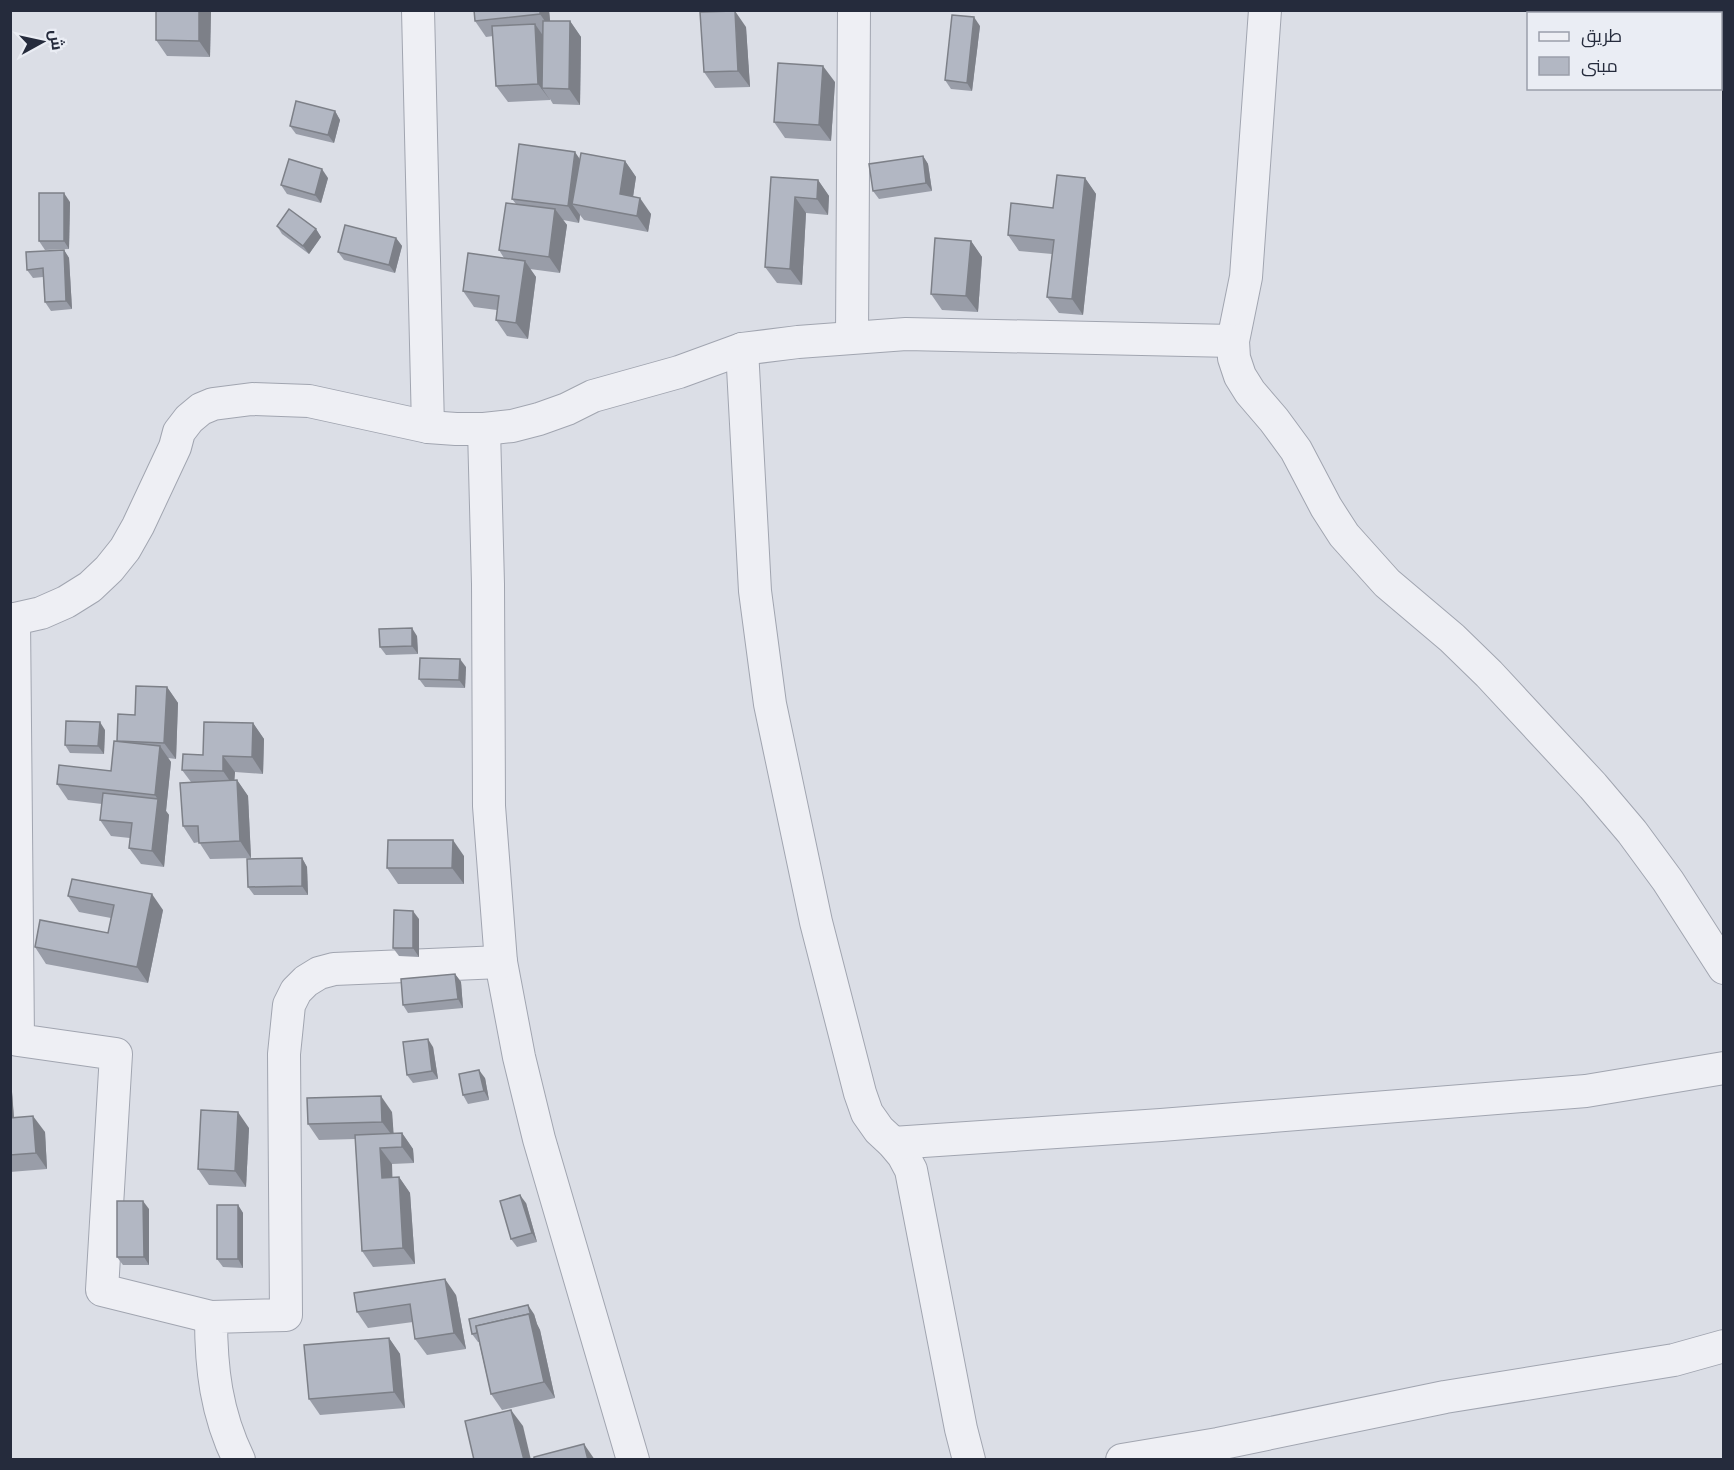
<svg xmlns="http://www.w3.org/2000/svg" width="1734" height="1470" viewBox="0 0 1734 1470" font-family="'Varela Round',Cairo,sans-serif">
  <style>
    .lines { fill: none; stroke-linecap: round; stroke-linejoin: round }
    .street-casing { stroke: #a1a5b0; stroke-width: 34 }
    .street { stroke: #eeeff4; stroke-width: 32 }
    .wall { fill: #999da8 }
    .shaded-wall { fill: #7d8088 }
    .building { fill: #b2b7c3; stroke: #7d8088; stroke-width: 1.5 }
  </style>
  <rect width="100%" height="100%" fill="#dbdee6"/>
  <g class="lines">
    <!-- street casing -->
    <g class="street-casing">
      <g id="street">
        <path d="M 418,10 L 428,427"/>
        <path d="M 1265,10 L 1246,277 L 1233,341 L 1234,358 L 1240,376 L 1250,392 L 1274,420 L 1296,450 L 1326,507 L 1344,535 L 1387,583 L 1452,638 L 1489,674 L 1593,786 L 1632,832 L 1668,881 L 1724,968"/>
        <path d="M 852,337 L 854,10"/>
        <path d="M 742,349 L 755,591 L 770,704 L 816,922 L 860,1093 L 867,1113 L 879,1130 L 893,1143 L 903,1155 L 911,1170 L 961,1429 L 969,1460"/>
        <path d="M 484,429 L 488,584 L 489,806 L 501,962 L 519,1057 L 539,1139 L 633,1460"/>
        <path d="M 14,619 L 18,1040 L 116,1054 L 102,1290 L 211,1317"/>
        <path d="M 10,620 L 41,613 L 66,602 L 90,587 L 109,569 L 125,549 L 138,526 L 175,447 L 179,432 L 189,419 L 201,409 L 213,404 L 252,399 L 309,401 L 428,427 L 456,429 L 484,429 L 512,426 L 539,419 L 567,409 L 593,396 L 679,372 L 742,349 L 798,342 L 906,334 L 1233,341"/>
        <path d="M 893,1143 L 1161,1125 L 1586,1091 L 1724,1068"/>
        <path d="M 239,1460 C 216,1413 211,1368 211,1317 L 286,1315 L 284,1054 L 289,1005 L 296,991 L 306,981 L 319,973 L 334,969 L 501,962"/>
        <path d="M 1122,1460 L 1218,1444 L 1445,1397 L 1674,1360 L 1724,1346"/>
      </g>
    </g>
    <!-- street -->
    <use href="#street" class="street"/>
  </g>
  <!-- wall -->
  <g class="wall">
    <path d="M 211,10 L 210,57 L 167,56 L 156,40 Z"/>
    <path d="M 549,10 L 550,21 L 570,21 L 581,37 L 580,105 L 553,104 L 550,99 L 550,100 L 508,102 L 496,86 L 493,36 L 486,37 L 475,21 Z"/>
    <path d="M 980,26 L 972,91 L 951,89 L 945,80 Z"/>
    <path d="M 746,27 L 750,87 L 715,88 L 704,72 Z"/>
    <path d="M 835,82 L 831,141 L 785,138 L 774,122 Z"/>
    <path d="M 335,111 L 340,120 L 334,143 L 296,134 L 290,126 Z"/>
    <path d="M 923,156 L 928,164 L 932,191 L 879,199 L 873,191 Z"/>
    <path d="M 580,159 L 625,161 L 636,177 L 633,197 L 651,214 L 648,232 L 584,220 L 580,215 L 579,223 L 563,220 L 567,225 L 560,273 L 530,269 L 536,277 L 528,339 L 507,336 L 496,320 L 497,310 L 474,307 L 463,291 L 504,258 L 499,250 L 516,204 L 512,199 Z"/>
    <path d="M 771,177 L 818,180 L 829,196 L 828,215 L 806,213 L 802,285 L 777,283 L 765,267 Z"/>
    <path d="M 328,178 L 321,203 L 287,194 L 281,185 Z"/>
    <path d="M 1085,178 L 1096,194 L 1083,315 L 1059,313 L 1047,297 L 1052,254 L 1019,251 L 1008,235 L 1053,208 Z"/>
    <path d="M 70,202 L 69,249 L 45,250 L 39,241 Z"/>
    <path d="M 277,226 L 316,229 L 321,237 L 309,254 L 282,234 Z"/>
    <path d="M 396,238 L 402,246 L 395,273 L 344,260 L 338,252 Z"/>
    <path d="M 971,241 L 982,257 L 978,312 L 942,310 L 931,294 Z"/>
    <path d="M 64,250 L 69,258 L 72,309 L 51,311 L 45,302 L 43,277 L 33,278 L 27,270 Z"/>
    <path d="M 417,636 L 418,654 L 386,655 L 380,647 Z"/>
    <path d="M 466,667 L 465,688 L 425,687 L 419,679 Z"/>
    <path d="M 167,687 L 178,703 L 176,759 L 168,758 L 171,762 L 166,811 L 169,815 L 164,867 L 141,864 L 129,848 L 130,838 L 111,836 L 100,820 L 102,804 L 68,800 L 57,784 L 111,771 L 118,741 L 135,715 Z"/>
    <path d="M 253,723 L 264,739 L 263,774 L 235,772 L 234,780 L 237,780 L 248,796 L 251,858 L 210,859 L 199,842 L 194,843 L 183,826 L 191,782 L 182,770 L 203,755 Z"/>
    <path d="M 105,730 L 104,754 L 70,753 L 65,745 Z"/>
    <path d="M 464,856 L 464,884 L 398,884 L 387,868 Z"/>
    <path d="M 302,858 L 307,867 L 308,895 L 254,895 L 248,887 Z"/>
    <path d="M 68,896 L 163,910 L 148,983 L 46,964 L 35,947 L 108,933 L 111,918 L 79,912 Z"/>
    <path d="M 419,919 L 419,957 L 399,956 L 393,948 Z"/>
    <path d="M 455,974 L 461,982 L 463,1008 L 408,1013 L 403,1005 Z"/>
    <path d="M 433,1047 L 438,1079 L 413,1083 L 407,1075 Z"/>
    <path d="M 485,1078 L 489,1100 L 468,1104 L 463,1095 Z"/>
    <path d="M 10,1089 L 12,1092 L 14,1117 L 45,1132 L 47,1169 L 10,1172 Z"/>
    <path d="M 392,1112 L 393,1133 L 402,1133 L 413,1149 L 414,1163 L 392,1164 L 392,1177 L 399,1177 L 410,1193 L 415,1264 L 373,1267 L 362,1251 L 355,1139 L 319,1140 L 308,1124 Z"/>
    <path d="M 249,1128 L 246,1187 L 209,1185 L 198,1169 Z"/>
    <path d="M 526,1203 L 537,1242 L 517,1247 L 511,1239 Z"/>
    <path d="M 238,1205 L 243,1213 L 243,1268 L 223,1267 L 217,1259 Z"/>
    <path d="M 149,1209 L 149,1265 L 123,1265 L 117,1257 Z"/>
    <path d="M 456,1295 L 466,1349 L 427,1355 L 415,1339 L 413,1322 L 368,1328 L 357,1312 Z"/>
    <path d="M 534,1314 L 537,1324 L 540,1330 L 555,1398 L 502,1410 L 491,1394 L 479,1342 L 478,1342 L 472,1334 Z"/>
    <path d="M 389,1338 L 400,1354 L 405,1408 L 320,1415 L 309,1399 Z"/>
  </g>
  <!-- shaded-wall -->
  <g class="shaded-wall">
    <path d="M 199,10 L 211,10 L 210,57 L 199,41 Z"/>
    <path d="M 540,10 L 549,10 L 551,30 L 540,14 Z"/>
    <path d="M 735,11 L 746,27 L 750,87 L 738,71 Z"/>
    <path d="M 974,17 L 980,26 L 972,91 L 967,83 Z"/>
    <path d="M 570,21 L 581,37 L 580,105 L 569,89 Z"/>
    <path d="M 535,24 L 546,40 L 542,88 L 550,100 L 538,84 Z"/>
    <path d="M 823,66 L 835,82 L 831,141 L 819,125 Z"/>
    <path d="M 335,111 L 340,120 L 334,143 L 328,135 Z"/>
    <path d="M 575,152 L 586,168 L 572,204 L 580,215 L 579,223 L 568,206 Z"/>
    <path d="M 923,156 L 928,164 L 932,191 L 926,183 Z"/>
    <path d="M 625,161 L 636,177 L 631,210 L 620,194 Z"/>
    <path d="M 322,169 L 328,178 L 321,203 L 315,195 Z"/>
    <path d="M 1085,178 L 1096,194 L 1083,315 L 1072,299 Z"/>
    <path d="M 818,180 L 829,196 L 828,215 L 817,199 Z"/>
    <path d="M 64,193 L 70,202 L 69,249 L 64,241 Z"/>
    <path d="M 795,197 L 806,213 L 802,285 L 790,269 Z"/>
    <path d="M 640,198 L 651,214 L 648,232 L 637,216 Z"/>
    <path d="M 555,209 L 567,225 L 560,273 L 549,257 Z"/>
    <path d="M 316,229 L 321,237 L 309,254 L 303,246 Z"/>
    <path d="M 396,238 L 402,246 L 395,273 L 389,265 Z"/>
    <path d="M 971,241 L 982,257 L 978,312 L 966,296 Z"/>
    <path d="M 64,250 L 69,258 L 72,309 L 66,301 Z"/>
    <path d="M 525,261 L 536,277 L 528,339 L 516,323 Z"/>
    <path d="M 412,628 L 417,636 L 418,654 L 412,646 Z"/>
    <path d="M 460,659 L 466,667 L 465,688 L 459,680 Z"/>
    <path d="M 167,687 L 178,703 L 176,759 L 164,743 Z"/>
    <path d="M 100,722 L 105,730 L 104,754 L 98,746 Z"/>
    <path d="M 253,723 L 264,739 L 263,774 L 252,757 Z"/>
    <path d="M 160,746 L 171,762 L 166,811 L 169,815 L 164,867 L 152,851 L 158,800 L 155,795 Z"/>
    <path d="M 223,756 L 235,772 L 234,787 L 223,771 Z"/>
    <path d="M 237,780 L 248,796 L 251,858 L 240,841 Z"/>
    <path d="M 453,840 L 464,856 L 464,884 L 452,868 Z"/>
    <path d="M 302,858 L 307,867 L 308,895 L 302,886 Z"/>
    <path d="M 152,894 L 163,910 L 148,983 L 137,967 Z"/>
    <path d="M 413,911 L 419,919 L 419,957 L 413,948 Z"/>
    <path d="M 455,974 L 461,982 L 463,1008 L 458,999 Z"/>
    <path d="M 428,1039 L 433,1047 L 438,1079 L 432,1071 Z"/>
    <path d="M 479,1070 L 485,1078 L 489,1100 L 484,1091 Z"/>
    <path d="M 10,1089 L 12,1092 L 15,1134 L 10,1127 Z"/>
    <path d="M 381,1096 L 392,1112 L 394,1138 L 382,1122 Z"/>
    <path d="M 238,1112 L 249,1128 L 246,1187 L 235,1171 Z"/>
    <path d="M 33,1116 L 45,1132 L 47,1169 L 36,1153 Z"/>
    <path d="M 402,1133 L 413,1149 L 414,1163 L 402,1147 Z"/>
    <path d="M 380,1148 L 392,1164 L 393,1194 L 382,1178 Z"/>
    <path d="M 399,1177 L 410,1193 L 415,1264 L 403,1248 Z"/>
    <path d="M 520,1195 L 526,1203 L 537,1242 L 532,1233 Z"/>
    <path d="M 143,1201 L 149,1209 L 149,1265 L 144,1257 Z"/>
    <path d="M 238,1205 L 243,1213 L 243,1268 L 238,1259 Z"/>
    <path d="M 445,1279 L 456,1295 L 466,1349 L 454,1333 Z"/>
    <path d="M 528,1305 L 534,1314 L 537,1324 L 540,1330 L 555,1398 L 544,1382 L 529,1314 Z"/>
    <path d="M 389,1338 L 400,1354 L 405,1408 L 394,1392 Z"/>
    <path d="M 511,1410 L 523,1426 L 531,1460 L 524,1460 Z"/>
    <path d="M 584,1444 L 595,1460 L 588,1460 Z"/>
  </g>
  <!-- building -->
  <g class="building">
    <path d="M 156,10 L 199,10 L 199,41 L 156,40 Z"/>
    <path d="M 474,10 L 540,10 L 540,14 L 475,21 Z"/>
    <path d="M 735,11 L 738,71 L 704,72 L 700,12 Z"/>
    <path d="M 952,15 L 974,17 L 967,83 L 945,80 Z"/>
    <path d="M 543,21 L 570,21 L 569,89 L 542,88 Z"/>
    <path d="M 535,24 L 538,84 L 496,86 L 492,26 Z"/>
    <path d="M 778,63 L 823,66 L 819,125 L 774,122 Z"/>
    <path d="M 296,101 L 335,111 L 328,135 L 290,126 Z"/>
    <path d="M 519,144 L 575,152 L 568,206 L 512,199 Z"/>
    <path d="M 581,153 L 625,161 L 620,194 L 640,198 L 637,216 L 572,204 Z"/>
    <path d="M 923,156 L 926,183 L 873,191 L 869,164 Z"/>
    <path d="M 289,159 L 322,169 L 315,195 L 281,185 Z"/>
    <path d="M 1057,175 L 1085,178 L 1072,299 L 1047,297 L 1054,240 L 1008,235 L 1011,203 L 1053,208 Z"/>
    <path d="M 771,177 L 818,180 L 817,199 L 795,197 L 790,269 L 765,267 Z"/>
    <rect x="39" y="193" width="25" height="48"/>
    <path d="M 506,203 L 555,209 L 549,257 L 499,250 Z"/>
    <path d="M 289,209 L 316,229 L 303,246 L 277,226 Z"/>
    <path d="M 345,225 L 396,238 L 389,265 L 338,252 Z"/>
    <path d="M 935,238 L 971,241 L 966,296 L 931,294 Z"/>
    <path d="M 64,250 L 66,301 L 45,302 L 43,268 L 27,270 L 26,252 Z"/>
    <path d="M 468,253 L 525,261 L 516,323 L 496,320 L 499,296 L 463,291 Z"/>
    <path d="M 412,628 L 412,646 L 380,647 L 379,629 Z"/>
    <path d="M 420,658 L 460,659 L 459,680 L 419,679 Z"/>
    <path d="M 136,686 L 167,687 L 164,743 L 117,741 L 118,714 L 135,715 Z"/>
    <path d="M 66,721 L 100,722 L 98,746 L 65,745 Z"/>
    <path d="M 204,722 L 253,723 L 252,757 L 223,756 L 223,771 L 182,770 L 183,754 L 203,755 Z"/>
    <path d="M 114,741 L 160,746 L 155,795 L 57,784 L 59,765 L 111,771 Z"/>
    <path d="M 237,780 L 240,841 L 199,843 L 198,826 L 183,826 L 180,783 Z"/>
    <path d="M 103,793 L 158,799 L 152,851 L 129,848 L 132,823 L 100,820 Z"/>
    <path d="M 388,840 L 453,840 L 452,868 L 387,868 Z"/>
    <path d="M 302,858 L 302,886 L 248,887 L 247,859 Z"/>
    <path d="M 72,879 L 152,894 L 137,967 L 35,947 L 40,920 L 108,933 L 114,905 L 68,896 Z"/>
    <path d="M 394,910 L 413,911 L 413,948 L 393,948 Z"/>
    <path d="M 455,974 L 458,999 L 403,1005 L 401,979 Z"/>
    <path d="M 428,1039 L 432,1071 L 407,1075 L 403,1042 Z"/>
    <path d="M 479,1070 L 484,1091 L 463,1095 L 459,1074 Z"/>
    <path d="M 381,1096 L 382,1122 L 308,1124 L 307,1098 Z"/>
    <path d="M 201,1110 L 238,1112 L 235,1171 L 198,1169 Z"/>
    <path d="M 33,1116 L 36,1153 L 10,1155 L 10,1118 Z"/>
    <path d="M 402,1133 L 402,1147 L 380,1148 L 382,1178 L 399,1177 L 403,1248 L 362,1251 L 355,1135 Z"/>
    <path d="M 520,1195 L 532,1233 L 511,1239 L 500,1201 Z"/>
    <path d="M 117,1201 L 143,1201 L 144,1257 L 117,1257 Z"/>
    <rect x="217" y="1205" width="21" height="54"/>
    <path d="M 445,1279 L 454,1333 L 415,1339 L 410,1304 L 357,1312 L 354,1293 Z"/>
    <path d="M 528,1305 L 531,1316 L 529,1314 L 476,1326 L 477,1333 L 472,1334 L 469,1319 Z"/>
    <path d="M 529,1314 L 544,1382 L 491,1394 L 476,1326 Z"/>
    <path d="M 389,1338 L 394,1392 L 309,1399 L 304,1345 Z"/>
    <path d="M 511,1410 L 524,1460 L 474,1460 L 465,1421 Z"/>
    <path d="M 584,1444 L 588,1460 L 534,1460 L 534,1457 Z"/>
  </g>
  <!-- border -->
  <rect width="1734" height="1470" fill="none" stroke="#252b3c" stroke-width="24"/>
  <!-- legend -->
  <rect x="1527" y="12" width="195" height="78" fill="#eaedf4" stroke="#9b9faa" stroke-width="1.5"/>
  <rect x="1539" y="32" width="30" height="9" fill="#eeeff4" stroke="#9b9faa" stroke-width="1.5"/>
  <text x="1581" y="42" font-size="18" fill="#252b3c">طريق</text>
  <rect x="1539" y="57" width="30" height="18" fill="#b2b7c3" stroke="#9b9faa" stroke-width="1.5"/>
  <text x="1581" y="72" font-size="18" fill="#252b3c">مبنى</text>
  <!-- north arrow -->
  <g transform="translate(42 42) rotate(82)" stroke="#eaedf4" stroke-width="4.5" paint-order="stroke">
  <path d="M0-4.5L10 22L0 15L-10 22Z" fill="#252b3c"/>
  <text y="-9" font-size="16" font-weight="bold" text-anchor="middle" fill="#252b3c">ش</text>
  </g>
</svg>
